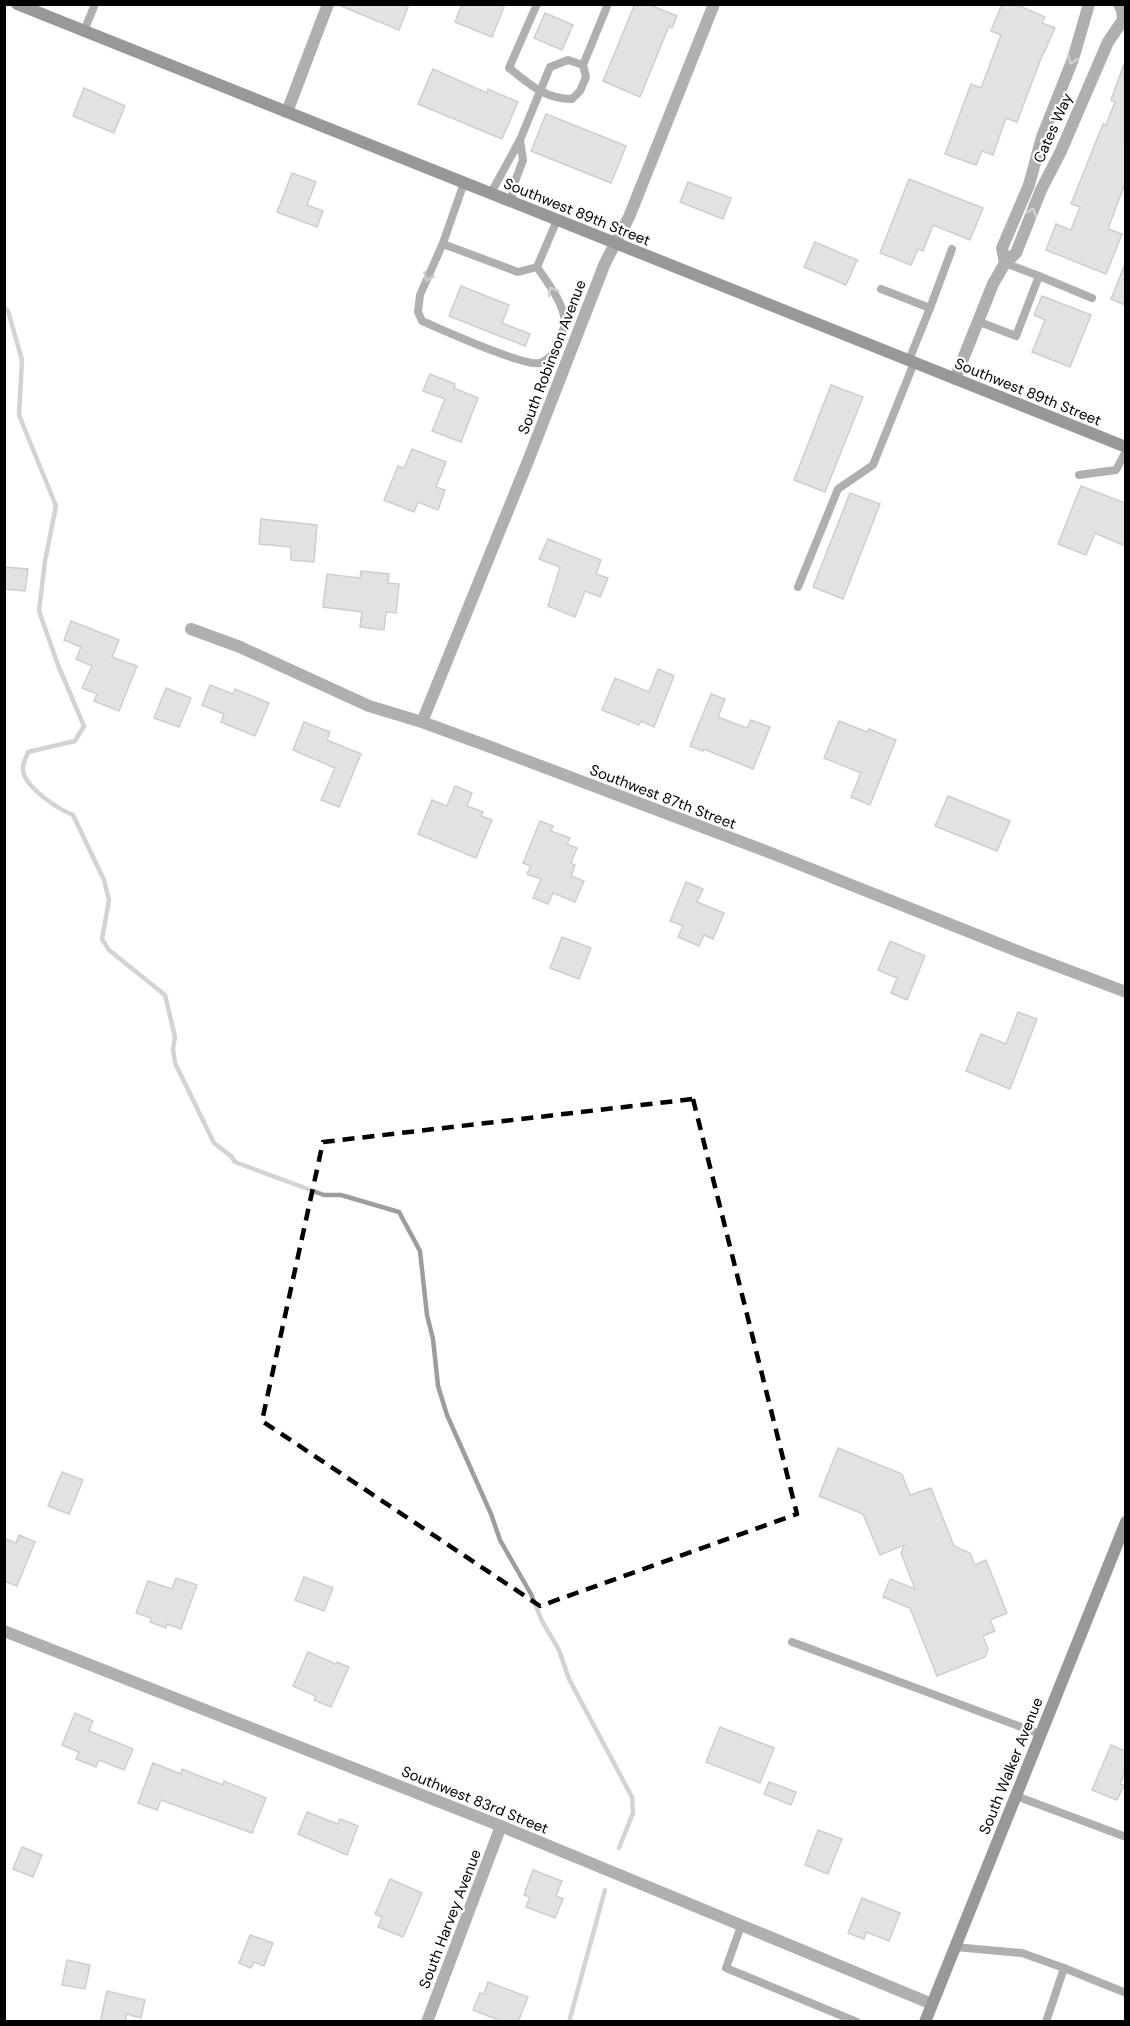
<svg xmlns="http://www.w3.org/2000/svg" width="1130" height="2026" viewBox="0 0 1130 2026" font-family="'DM Sans',sans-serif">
<rect width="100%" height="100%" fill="#fff"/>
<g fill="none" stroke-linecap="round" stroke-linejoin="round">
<g stroke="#9d9d9d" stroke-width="4.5">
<path d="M4 307 8 311 22 360 19 415 56 506 45 561 39 611 58 665 84 726 75 741 28 752C27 756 24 761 23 766 20 785 58 809 73 815L104 880 109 900 102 939 109 950 165 995 175 1037 173 1049 175 1063 214 1143 232 1157 235 1162 324 1195H341L399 1212 420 1251 427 1315 433 1339 438 1386 447 1415 491 1514 500 1540 531 1594 542 1621 559 1650 569 1679 632 1797 633 1813 619 1848"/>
<polyline points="569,2022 605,1890"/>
</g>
</g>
<g fill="#bfbfbf" stroke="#939393" stroke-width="1.5">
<polygon points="336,4 409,4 399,30"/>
<polygon points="462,4 505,4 492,37 455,22"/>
<polygon points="635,4 648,4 677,16 672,28 669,26 640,97 603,81"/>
<polygon points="1002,4 1015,4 1045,17 1042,23 1055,28 1044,53 1043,53 1017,122 1006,118 993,155 982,151 976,165 945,154 971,84 981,88 1001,35 991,31"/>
<polygon points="545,13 573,25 562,50 534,38"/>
<polygon points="1124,64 1125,183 1108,229 1122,234 1106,274 1046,250 1056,224 1071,230 1080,207 1071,204 1103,124 1106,125 1115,102 1111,100"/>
<polygon points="433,69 487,93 488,89 518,102 502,139 418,104"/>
<polygon points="84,88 125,106 114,133 73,116"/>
<polygon points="546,114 626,146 611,183 531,151"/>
<polygon points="292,173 316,182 307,205 323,211 317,227 277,212"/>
<polygon points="909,179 983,208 970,240 933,225 923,251 918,249 911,265 880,253"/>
<polygon points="688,182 731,198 723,219 680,202"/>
<polygon points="815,242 857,260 846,285 804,267"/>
<polygon points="1125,264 1125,305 1111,299"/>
<polygon points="461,286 509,305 502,323 530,334 525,346 449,316"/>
<polygon points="1042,296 1091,315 1070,367 1032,352 1045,320 1034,315"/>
<polygon points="430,374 455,384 454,388 478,398 461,442 432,431 445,399 423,391"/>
<polygon points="831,385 863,397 825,492 794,480"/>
<polygon points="412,449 446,462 436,487 445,490 438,510 418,502 414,512 384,500 398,466 404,468"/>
<polygon points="1081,486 1125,503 1125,546 1095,533 1086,555 1058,544"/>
<polygon points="850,493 880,504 843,599 813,587"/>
<polygon points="261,519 317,525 314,562 291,560 291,547 259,544"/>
<polygon points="548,539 601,560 596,574 608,578 600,597 585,591 575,617 548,606 560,567 539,559"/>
<polygon points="4,567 28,569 25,591 4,589"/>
<polygon points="361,571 389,574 388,583 399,584 396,613 386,612 384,630 360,627 362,612 323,607 327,574 360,578"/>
<polygon points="71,621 119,640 112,657 137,666 119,711 94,701 97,694 82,688 92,666 76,659 81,647 64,640"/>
<polygon points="658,669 674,676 654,727 641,721 639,725 602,710 615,678 649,692"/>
<polygon points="210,685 233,694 235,689 269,703 255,736 221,722 224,714 202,705"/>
<polygon points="166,688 191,698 179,727 154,718"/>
<polygon points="711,694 725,699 718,717 747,728 751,720 770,727 753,769 704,749 703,751 690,746"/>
<polygon points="839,721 867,732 869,729 896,740 870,805 851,797 861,773 824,758"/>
<polygon points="304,722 330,732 327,740 361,754 339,807 321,800 335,768 293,750"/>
<polygon points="455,786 472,793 467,806 483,812 481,816 492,820 476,858 418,834 432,800 447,806"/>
<polygon points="948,796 1010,821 997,851 935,826"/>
<polygon points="540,821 553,826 551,831 570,838 567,844 577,848 571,863 575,865 571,876 584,881 575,902 553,893 548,904 533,898 541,879 527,874 531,866 523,863"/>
<polygon points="686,882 703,889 697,902 724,913 713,939 704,935 699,946 678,937 683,926 670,921"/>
<polygon points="562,937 591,948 579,979 550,968"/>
<polygon points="890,941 925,956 907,1000 891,993 897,978 878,970"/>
<polygon points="1018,1012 1037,1019 1010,1089 966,1071 981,1034 1006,1044"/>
<polygon points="838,1448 902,1474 910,1495 931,1488 954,1546 970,1553 975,1565 986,1560 1007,1613 990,1620 995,1631 983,1636 988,1649 985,1657 937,1676 910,1608 883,1597 890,1579 915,1589 901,1553 904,1545 880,1555 863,1514 819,1496"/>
<polygon points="62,1472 83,1480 69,1514 48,1506"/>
<polygon points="19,1535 35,1542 17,1586 4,1581 4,1538 16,1543"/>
<polygon points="304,1577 333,1588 324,1611 295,1600"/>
<polygon points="176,1578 197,1585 181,1629 167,1624 166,1628 150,1622 151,1618 136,1613 148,1581 172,1589"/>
<polygon points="308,1652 336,1664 337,1662 349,1667 331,1707 314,1700 316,1696 293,1686"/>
<polygon points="75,1713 93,1721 89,1731 133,1749 124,1770 99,1760 96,1767 76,1759 79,1752 62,1745"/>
<polygon points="720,1727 774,1748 760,1783 706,1762"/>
<polygon points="1111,1745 1125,1751 1125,1772 1120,1784 1124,1785 1117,1800 1092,1790"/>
<polygon points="153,1763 181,1774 182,1769 223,1785 224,1781 266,1798 252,1833 161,1800 157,1810 138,1803"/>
<polygon points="769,1782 796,1792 791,1805 764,1794"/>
<polygon points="307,1812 338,1824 340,1819 358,1826 347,1855 298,1834"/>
<polygon points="818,1830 842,1839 828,1874 805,1865"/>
<polygon points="22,1847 42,1855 33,1877 13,1869"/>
<polygon points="533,1870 562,1881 556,1896 563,1899 555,1918 526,1907 530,1897 524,1895"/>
<polygon points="390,1879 422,1893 403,1937 378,1927 382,1917 375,1914"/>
<polygon points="862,1898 900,1913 889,1941 866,1932 864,1939 848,1933"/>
<polygon points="250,1935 273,1943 264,1966 254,1962 251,1968 239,1963"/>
<polygon points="67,1960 90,1965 85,1989 62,1985"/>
<polygon points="488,1982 528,1997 518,2022 503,2022 473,2010 480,1993 484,1994"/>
<polygon points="107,1991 145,2000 141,2018 127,2014 125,2022 100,2022"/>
</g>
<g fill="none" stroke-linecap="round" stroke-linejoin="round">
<g stroke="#4f4f4f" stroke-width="8">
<path d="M537 4 509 68C530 84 544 99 572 99L580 91 586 77 583 65 608 4"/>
<polyline points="84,31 95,4"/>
<polyline points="520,140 550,67 568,60 583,65"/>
<path d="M464 183 443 243 420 295 418 312 422 321C443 330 524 367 540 363 552 359 556 349 560 338 562 333 565 327 565 321 563 302 547 282 537 267L557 220"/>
<polyline points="491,193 520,140 523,160 514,184 511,202"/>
<polyline points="443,244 518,272 537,267"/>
<polyline points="1005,263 1039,276"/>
<polyline points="881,289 930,308 909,360"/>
<polyline points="930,308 952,249"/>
<polyline points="977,321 1016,336 1039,276 1092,298"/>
<polyline points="1079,475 1116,470 1126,451"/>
<polyline points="798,587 838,489 873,465 914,363"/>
<polyline points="792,1642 1040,1734"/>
<polyline points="1016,1796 1126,1837"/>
<polyline points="741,1926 726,1968 857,2022"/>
<polyline points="955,1947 1022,1953 1064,1968 1126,1993"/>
<polyline points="1046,2022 1064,1968"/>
</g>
<g stroke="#4f4f4f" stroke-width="12">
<polyline points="287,112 328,4"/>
<polyline points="1005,263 1002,248 1029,185 1042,137 1073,59 1089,4"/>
<polyline points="955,379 993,284 1005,263 1016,253 1041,190 1061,151 1108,42 1123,20 1122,10 1119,4"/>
<polyline points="191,629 240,647 369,706 422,722 496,749 776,855 1025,954 1126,992"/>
<polyline points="422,722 526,466 605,263 629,217 714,4"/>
<polyline points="4,1631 501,1826 932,2004"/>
<polyline points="427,2022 501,1826"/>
</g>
<g stroke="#1c1c1c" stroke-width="12">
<polyline points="17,4 1126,447"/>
<polyline points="925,2022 1126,1522"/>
</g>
</g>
<defs><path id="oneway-chevron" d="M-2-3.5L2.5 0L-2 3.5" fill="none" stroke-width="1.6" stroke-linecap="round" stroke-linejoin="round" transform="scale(1.5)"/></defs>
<g stroke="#959595">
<use href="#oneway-chevron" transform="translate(1072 60) rotate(110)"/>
<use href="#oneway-chevron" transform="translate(1032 212) rotate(-69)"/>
<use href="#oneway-chevron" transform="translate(428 277) rotate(114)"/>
<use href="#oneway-chevron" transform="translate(552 291) rotate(-120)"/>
</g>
<path d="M0 0H1130V2026H0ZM693 1099 797 1514 540 1606 262 1421 323 1142Z" fill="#fff" fill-opacity=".55" fill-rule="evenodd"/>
<path fill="none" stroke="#000" stroke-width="4.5" stroke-dasharray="12 8" stroke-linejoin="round" d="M693 1099 797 1514 540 1606 262 1421 323 1142Z"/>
<g text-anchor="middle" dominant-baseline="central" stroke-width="4.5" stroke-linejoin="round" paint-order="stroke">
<g font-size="15" fill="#000" stroke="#fff">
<text transform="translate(1053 128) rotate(-66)">Cates Way</text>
<text transform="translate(577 212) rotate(22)">Southwest 89th Street</text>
<text transform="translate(552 357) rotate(-69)">South Robinson Avenue</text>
<text transform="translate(1028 392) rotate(22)">Southwest 89th Street</text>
<text transform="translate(663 797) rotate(21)">Southwest 87th Street</text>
<text transform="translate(1011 1766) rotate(-68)">South Walker Avenue</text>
<text transform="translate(475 1800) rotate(22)">Southwest 83rd Street</text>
<text transform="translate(450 1919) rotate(-69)">South Harvey Avenue</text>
</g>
</g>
<rect width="1130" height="2026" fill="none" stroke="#000000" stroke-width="12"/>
</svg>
